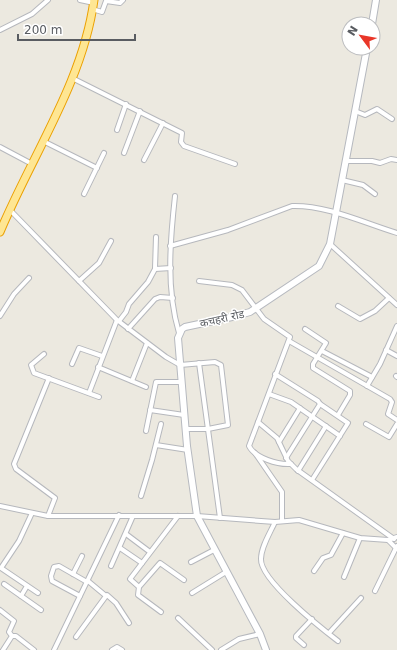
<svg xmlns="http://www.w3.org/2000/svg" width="397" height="650" viewBox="0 0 397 650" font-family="'DejaVu Sans','Noto Sans Devanagari',sans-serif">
<rect width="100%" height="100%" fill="#ece9e0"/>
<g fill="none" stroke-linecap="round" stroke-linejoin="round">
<g stroke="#b6b8bd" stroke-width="6">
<g id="minor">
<polyline points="80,0 94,3"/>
<polyline points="92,9 102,12 106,1 120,3 123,0"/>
<polyline points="0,30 32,14 48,0"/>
<polyline points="72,78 182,133 181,142 184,146 235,164"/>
<polyline points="355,111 365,115 377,109 392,119"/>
<polyline points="117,130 126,104"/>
<polyline points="43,141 97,168"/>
<polyline points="0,147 32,164"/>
<polyline points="124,153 140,111"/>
<polyline points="144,160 163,123"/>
<polyline points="345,161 372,161 380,163 391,159 397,160"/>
<polyline points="342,180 363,185 375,194"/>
<polyline points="84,194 104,153"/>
<path d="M175 196C170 241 166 289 179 333"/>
<polyline points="10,210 117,320 166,357 180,365 215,362 221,365 228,425 208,429 186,429"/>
<polyline points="330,244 397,305"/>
<path d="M170 246 228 230 292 206C327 205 364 223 397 233"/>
<polyline points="155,269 156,237"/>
<polyline points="79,281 99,263 111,241"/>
<path d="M199 281 232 285 242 290 264 319 290 337 249 446C255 458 278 465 291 464"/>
<polyline points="338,306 360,319 375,311 389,298"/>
<polyline points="0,316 14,294 29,278"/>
<polyline points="119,321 126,312 129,304 148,282 155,269 171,268"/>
<polyline points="128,329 155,299 160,297 173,298"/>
<polyline points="305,329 326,343 313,364 313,368 350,391 350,395 338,415"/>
<polyline points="289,341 390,399 392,402 388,414 397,420"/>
<polyline points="386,350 397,356"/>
<polyline points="322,351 372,377"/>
<polyline points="44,354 31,365 34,373 99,397"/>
<polyline points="199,363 220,518"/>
<polyline points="72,364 79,348 102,356"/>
<polyline points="98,367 146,387"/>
<polyline points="275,374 318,401 320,404 286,458"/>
<polyline points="396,376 397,377"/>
<polyline points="132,381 147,343"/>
<polyline points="367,386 380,364 397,326"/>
<polyline points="89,393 117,320"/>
<polyline points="269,394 291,402 340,436"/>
<polyline points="150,410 184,415"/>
<polyline points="258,422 277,438 288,461 296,469 394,539"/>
<polyline points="366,424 389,437 397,424"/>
<polyline points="146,431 156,382 181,382"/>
<polyline points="279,442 300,408"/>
<polyline points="156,445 188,450"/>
<polyline points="255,453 282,492 282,521"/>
<polyline points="298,471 326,426"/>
<polyline points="312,480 348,423 320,404"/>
<polyline points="141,496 152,460 161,424"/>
<polyline points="0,506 48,516 197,516 275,522 299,520 360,538 388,540 397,537"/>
<polyline points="32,513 19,541 1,568 38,593"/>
<polyline points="48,516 55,498 16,469 14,464 49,378"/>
<path d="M275 522C270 533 261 547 261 559 260 580 321 628 338 641"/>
<polyline points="126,534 150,552"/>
<polyline points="388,540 397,549"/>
<polyline points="120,548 142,563"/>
<polyline points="191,562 214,550"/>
<polyline points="111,566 133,516"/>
<polyline points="314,571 323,558 331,555 343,533"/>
<polyline points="73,574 82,556"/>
<polyline points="344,577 360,538"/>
<polyline points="4,584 41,610"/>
<polyline points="139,587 130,579 178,516"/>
<polyline points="375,591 397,546"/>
<polyline points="192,593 226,572"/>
<polyline points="107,595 116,603 129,623"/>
<polyline points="21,596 27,586"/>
<polyline points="80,596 52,581 51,576 54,567 59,566 87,582"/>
<polyline points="0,610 14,621 9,632 12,636 3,650"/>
<polyline points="161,612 138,595 139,587 160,563 184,580"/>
<polyline points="178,618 212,650"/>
<polyline points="329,633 361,598"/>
<polyline points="12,636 16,636 34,650"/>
<polyline points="76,637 106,596 88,581"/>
<polyline points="304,645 296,638 296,636 312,619"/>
<polyline points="54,650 119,515"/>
<polyline points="112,650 117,647 122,650"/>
<polyline points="221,650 239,639 260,634"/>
</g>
</g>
<g stroke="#b6b9bf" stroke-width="8">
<g id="secondary">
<polyline points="372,24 376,0"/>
<polyline points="266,650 260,634 197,516 187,446 178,338 182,329 185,327 232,317 250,312 319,266 330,244 367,48"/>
</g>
</g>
<g stroke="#eba000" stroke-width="9">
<path id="trunk" d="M0 232C31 157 83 82 94 0"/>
</g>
<use href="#minor" stroke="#fff" stroke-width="4"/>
<use href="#secondary" stroke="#fff" stroke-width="6"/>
<use href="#trunk" stroke="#fee693" stroke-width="7"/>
</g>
<g text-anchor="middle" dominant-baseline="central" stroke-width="3" stroke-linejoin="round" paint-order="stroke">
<g font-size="11" fill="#595c61" stroke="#fff">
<text transform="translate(222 319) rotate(-13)">कचहरी रोड</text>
</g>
</g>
<g transform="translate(361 36) rotate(302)"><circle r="19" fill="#ffffff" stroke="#bdbec0"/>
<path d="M0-3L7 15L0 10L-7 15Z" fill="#e93628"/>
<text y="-6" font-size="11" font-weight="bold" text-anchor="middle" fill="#595c61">N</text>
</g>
<path d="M18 34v6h117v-6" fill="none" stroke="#595c61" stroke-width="2"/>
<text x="24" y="34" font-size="12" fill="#595c61" stroke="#ffffff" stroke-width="3" paint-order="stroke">200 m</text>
</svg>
